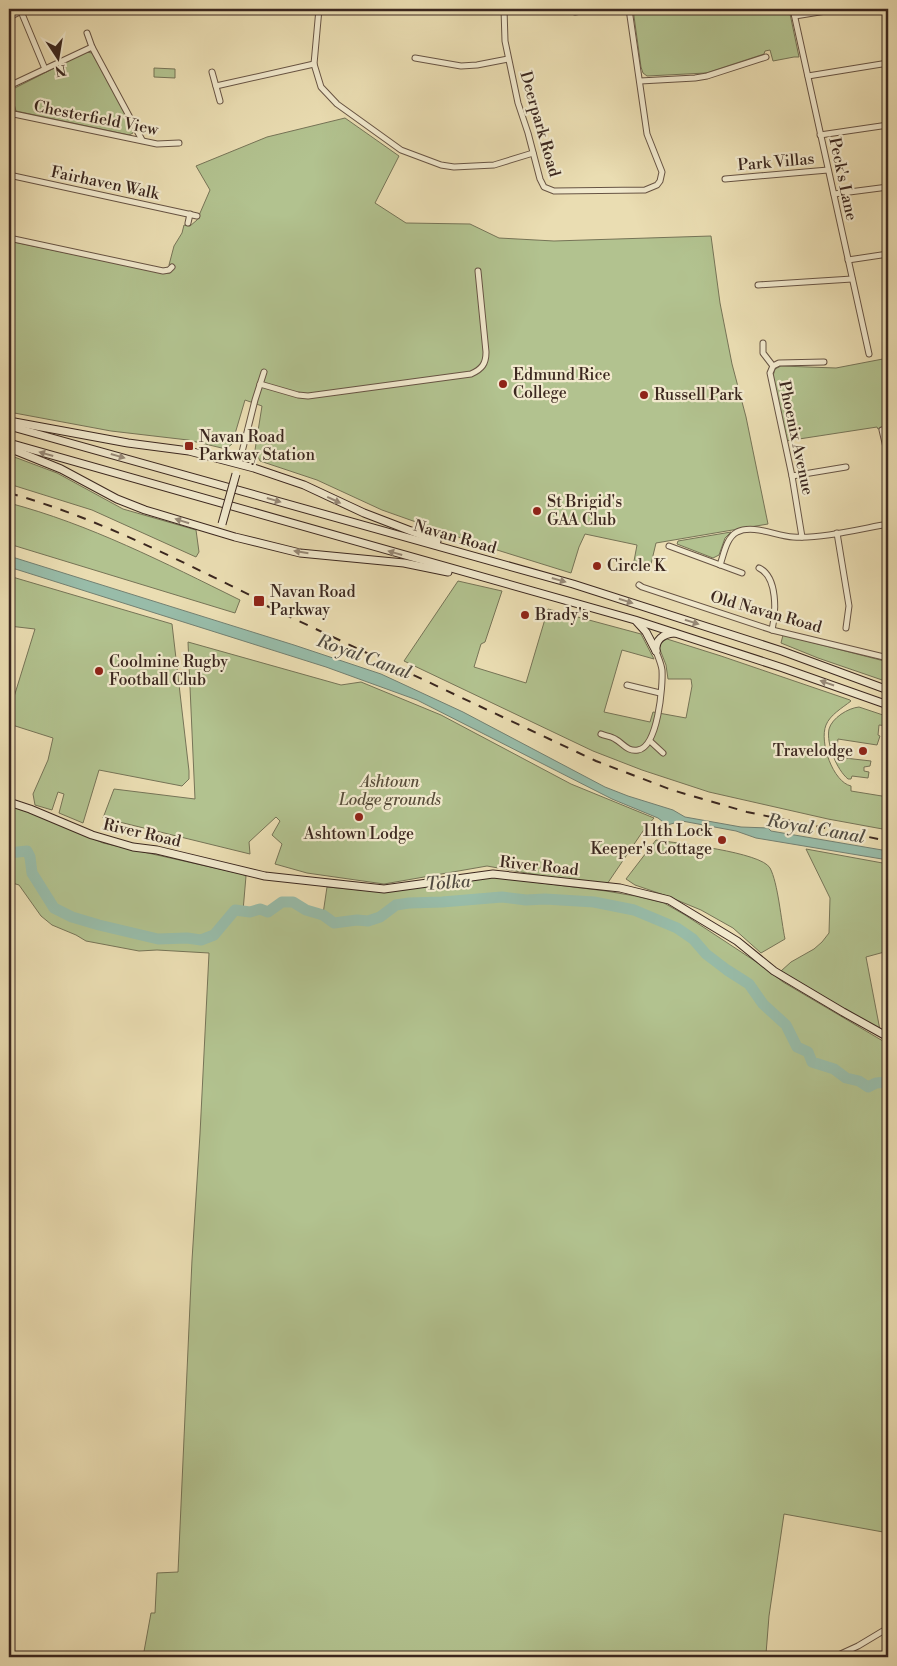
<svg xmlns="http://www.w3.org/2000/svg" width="897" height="1666" viewBox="0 0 897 1666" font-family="'Libre Bodoni',serif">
<rect width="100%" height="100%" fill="#eaddb2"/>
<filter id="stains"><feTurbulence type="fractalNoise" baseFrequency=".004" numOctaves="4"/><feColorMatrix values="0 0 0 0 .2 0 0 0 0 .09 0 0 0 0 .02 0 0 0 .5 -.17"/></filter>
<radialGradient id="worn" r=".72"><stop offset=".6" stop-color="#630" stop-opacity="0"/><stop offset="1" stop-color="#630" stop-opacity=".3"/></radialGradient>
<g fill="#b2c28f" stroke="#767457">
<polygon points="633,9 789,9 799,57 794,57 773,61 770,50 765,51 764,54 706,73 647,76 643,73 641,67"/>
<polygon points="86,52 92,53 134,128 133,133 129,135 16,111 14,104 9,106 9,91"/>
<polygon points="154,68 175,69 175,78 154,77"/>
<polygon points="345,118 399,156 375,203 406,223 470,224 499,238 554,241 711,236 720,303 732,364 746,417 768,524 656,543 651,564 634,561 637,545 585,534 579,547 571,573 481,545 382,510 317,480 260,461 255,450 262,406 245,400 232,444 226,449 188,440 111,431 9,412 9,241 163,273 170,273 174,269 169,265 174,246 182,233 184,225 190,226 197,220 210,190 196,166 267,137"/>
<polygon points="888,358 888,428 878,429 877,427 786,441 773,376 775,369 781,366 836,368"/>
<polygon points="9,455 57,473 123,509 196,530 199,552 196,557 92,510 9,484"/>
<path d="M9 503C89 524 165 563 240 600L235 613 9 544Z"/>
<polygon points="731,532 725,538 719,555 713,558 677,544 678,541"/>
<polygon points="9,576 172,624 189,771 189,779 182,786 99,770 83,823 59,813 64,794 58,792 52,810 35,805 33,794 48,760 53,738 9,724 9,713 35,629 9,626"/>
<path d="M458 581 502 591 485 642 481 644 474 667 526 683 548 609 641 634 654 659 622 650 604 712 650 722 653 712 686 718 692 686 691 679H668L666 665 659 647 662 642 667 639 721 656 850 700 851 701C842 708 830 715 826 725 819 742 833 782 851 786V791L888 797V830L828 819 709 792 642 770 593 751 404 661Z"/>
<polygon points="783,635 888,662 888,682 818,658 781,643"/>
<polygon points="188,642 341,685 361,682 441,715 571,784 654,818 643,831 605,887 487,866 384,884 307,873 275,864 282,844 272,835 280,821 276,817 249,842 250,854 103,818 114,789 195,799"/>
<path d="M859 707 883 715 888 714V726L879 725 878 735 880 736 877 745 838 739 836 757 871 761 870 766 864 767V771L869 772 868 778 852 776 851 779H848C837 770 826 744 829 729 832 718 848 708 859 707Z"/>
<polygon points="9,805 31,812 103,843 242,874 246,876 243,911 250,912 260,909 268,912 282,902 293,902 306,910 323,914 327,887 383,892 493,877 606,891 635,896 664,903 685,915 761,965 783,982 888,1044 888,1545 883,1532 784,1514 769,1616 766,1654 763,1657 143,1657 151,1613 155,1613 157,1573 178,1572 192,1260 200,1134 209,953 157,950 139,951 86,941 76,935 52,925 41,916 19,885 9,882"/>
<path d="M656 840C676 843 761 852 770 868 778 883 781 920 785 939L761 953 733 928 701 910 667 896 635 885 626 879Z"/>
<polygon points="806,849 888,864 888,951 866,957 880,1030 781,971 791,962 814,949 822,942 829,933 830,898"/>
</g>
<polygon fill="#98bca9" stroke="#738072" points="9,556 294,645 381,674 463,712 605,787 628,796 673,810 685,817 741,827 768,828 771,831 888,851 888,860 756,838 736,831 682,821 667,825 658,818 612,799 417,700 326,667 9,567"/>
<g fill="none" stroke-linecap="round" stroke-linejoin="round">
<polyline stroke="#98bca9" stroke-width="11" points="9,853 27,851 30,857 32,873 54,908 72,917 99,925 158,939 187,938 201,940 214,935 235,910 250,912 260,909 268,912 282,902 293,902 306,910 323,915 334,923 357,920 368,921 380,917 396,905 409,903 442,902 502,897 526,900 545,899 594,902 634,910 677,928 693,939 706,954 727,970 749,984 763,1004 786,1025 797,1047 808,1052 812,1062 834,1069 846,1078 859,1081 868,1087 876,1083 888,1082"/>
<g stroke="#675444" stroke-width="7">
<g id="street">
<polyline points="20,9 45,69"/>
<polyline points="319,9 314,64 321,87 337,104 401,150 441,165 454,167 494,165 533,153"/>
<polyline points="504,9 505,41 518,103 528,133 540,179 544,187 554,191 645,190 657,185 660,181 662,172 647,134 629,9"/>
<polyline points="793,9 869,354"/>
<polyline points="575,12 592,9"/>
<polyline points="795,16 838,9"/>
<polyline points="9,17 26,9"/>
<polyline points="87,33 92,47 142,140"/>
<polyline points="415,58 461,66 477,65 508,59"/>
<polyline points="212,72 220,101"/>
<polyline points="808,76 888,63"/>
<polyline points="640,81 695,78 707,76 766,57"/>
<polyline points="9,86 92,47"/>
<polyline points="216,86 314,64"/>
<polyline points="9,113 157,144 179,143"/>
<polyline points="820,135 888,125"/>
<polyline points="9,175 197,216"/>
<polyline points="725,179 828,170"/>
<polyline points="834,194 888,187"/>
<polyline points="188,223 190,214"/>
<polyline points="9,238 163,271 169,270 172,267"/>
<polyline points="848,260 888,254"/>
<polyline points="758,285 852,279"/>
<polyline points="763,343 763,353 773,366"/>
<path d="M260 384 298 395 308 396 471 374C482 369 486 364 486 352L478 271"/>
<polyline points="882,430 888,456"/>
<polyline points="239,464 255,400 264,372"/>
<polyline points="792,476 846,467"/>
<polyline points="837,533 849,606 846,628"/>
<polyline points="802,537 792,476 770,373 773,366 779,363 824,362"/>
<polyline points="669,546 742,573"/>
<path d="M720 565C724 554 726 538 737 532 753 524 776 536 793 537 821 539 860 529 888 524"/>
<path d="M759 568C778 577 776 613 772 630"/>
<polyline points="639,585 642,587 772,630 888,658"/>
<polyline points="627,685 660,693"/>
<path d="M601 734C605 736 611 736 615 739 623 743 627 752 638 750 658 747 663 686 662 670 661 663 658 657 656 651"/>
<polyline points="650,741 663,753"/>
<polyline points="834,1657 858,1646 888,1628"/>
</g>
</g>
<g stroke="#3b271f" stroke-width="9">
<g id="secondary">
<polyline points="9,421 128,443 189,451 254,468 304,485 364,513 437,541"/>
<polyline points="9,426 573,584 782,651 888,690"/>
<polyline points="9,443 635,620 783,668 888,705"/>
<polyline points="9,448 61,469 117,499 145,510 235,537 300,553 404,563 448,572"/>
<polyline points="637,622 646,632 656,651"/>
<path d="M656 651C655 640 663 634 674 633"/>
<polyline points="9,802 30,809 92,835 133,847 157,850 265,876 384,889 493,874 620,888 669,900 737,941 774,971 843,1012 888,1037"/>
</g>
</g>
<use href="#street" stroke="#f1e9cd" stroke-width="5"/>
<use href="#secondary" stroke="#f1e9cd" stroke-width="7"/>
<g stroke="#3b271f" stroke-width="2" stroke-dasharray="9 9" stroke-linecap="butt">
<path d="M9 493C95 517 174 558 254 597"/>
<polyline points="267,606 596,761 672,790 747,812 888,841"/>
</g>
<g stroke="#3b271f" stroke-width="9" stroke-linecap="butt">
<polyline id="secondary-bridge" points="222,524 236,474"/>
</g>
<use href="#secondary-bridge" stroke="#f1e9cd" stroke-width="7"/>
</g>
<defs><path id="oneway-solid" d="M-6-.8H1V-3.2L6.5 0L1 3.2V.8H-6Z" transform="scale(1.25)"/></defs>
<g fill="#968876">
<use href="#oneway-solid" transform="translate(46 454) rotate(-164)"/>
<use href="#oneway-solid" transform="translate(118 456) rotate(16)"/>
<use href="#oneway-solid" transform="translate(274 500) rotate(16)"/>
<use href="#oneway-solid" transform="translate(334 500) rotate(25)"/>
<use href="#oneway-solid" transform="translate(182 521) rotate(-163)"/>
<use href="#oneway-solid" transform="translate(301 552) rotate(-171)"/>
<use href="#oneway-solid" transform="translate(395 553) rotate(-164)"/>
<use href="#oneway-solid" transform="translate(559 580) rotate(16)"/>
<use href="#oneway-solid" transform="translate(626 601) rotate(17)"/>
<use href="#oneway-solid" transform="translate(692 622) rotate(18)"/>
<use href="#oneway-solid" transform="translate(827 683) rotate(-161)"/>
</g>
<g fill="#8f2418" stroke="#f1e9cd" stroke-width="2">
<circle cx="503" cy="384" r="5"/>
<circle cx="644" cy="395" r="5"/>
<rect x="184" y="441" width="10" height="10" rx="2.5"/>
<circle cx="537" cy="511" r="5"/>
<circle cx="597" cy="566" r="5"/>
<rect x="253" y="595" width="12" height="12" rx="2.5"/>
<circle cx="525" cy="615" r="5"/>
<circle cx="99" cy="671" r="5"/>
<circle cx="863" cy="751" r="5"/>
<circle cx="359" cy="817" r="5"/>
<circle cx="722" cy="840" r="5"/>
</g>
<g text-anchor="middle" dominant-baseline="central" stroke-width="4.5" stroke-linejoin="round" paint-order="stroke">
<g font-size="16" fill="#3b271f" stroke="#f1e9cd">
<text transform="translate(96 118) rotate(11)">Chesterfield View</text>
<text transform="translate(540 124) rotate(74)">Deerpark Road</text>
<text transform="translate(776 162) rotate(-5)">Park Villas</text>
<text transform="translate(843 179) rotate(78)">Peck's Lane</text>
<text transform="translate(105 183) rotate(12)">Fairhaven Walk</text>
<text transform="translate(796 438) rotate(78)">Phoenix Avenue</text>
<text transform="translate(455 537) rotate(16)">Navan Road</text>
<text transform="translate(766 612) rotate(16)">Old Navan Road</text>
<text transform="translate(142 833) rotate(13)">River Road</text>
<text transform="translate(539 866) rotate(6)">River Road</text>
</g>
<g font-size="16" fill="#3b271f" stroke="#f1e9cd" text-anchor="start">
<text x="513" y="375">Edmund Rice<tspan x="513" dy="18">College</tspan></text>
<text x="654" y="395">Russell Park</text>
<text x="199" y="437">Navan Road<tspan x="199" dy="18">Parkway Station</tspan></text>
<text x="547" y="502">St Brigid's<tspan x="547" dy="18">GAA Club</tspan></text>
<text x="607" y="566">Circle K</text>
<text x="270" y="592">Navan Road<tspan x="270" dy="18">Parkway</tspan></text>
<text x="535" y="615">Brady's</text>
<text x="109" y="662">Coolmine Rugby<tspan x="109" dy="18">Football Club</tspan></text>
<text x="853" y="751" text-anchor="end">Travelodge</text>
<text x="712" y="831" text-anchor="end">11th Lock<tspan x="712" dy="18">Keeper's Cottage</tspan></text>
<text x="359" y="834" text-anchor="middle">Ashtown Lodge</text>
</g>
<g font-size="16" font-style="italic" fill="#594e3b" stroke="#f1e9cd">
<text x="390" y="782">Ashtown<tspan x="390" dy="18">Lodge grounds</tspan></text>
</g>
<g font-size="18" font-style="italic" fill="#524c42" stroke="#f1e9cd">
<text transform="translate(364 657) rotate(20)">Royal Canal</text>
<text transform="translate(816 829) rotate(10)">Royal Canal</text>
<text transform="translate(448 883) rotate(-4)">Tolka</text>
</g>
</g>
<rect width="897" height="1666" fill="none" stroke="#eaddb2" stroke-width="30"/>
<rect x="10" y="10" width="877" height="1646" fill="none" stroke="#3b271f" stroke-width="2.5"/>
<rect x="15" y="15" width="867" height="1636" fill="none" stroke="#3b271f"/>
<g transform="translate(58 58) rotate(168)" stroke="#f1e9cd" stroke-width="4" paint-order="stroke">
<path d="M0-4L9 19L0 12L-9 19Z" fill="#3b271f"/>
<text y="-8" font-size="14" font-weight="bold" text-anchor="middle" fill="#3b271f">N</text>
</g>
<rect width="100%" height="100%" filter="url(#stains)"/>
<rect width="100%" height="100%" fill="url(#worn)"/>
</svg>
